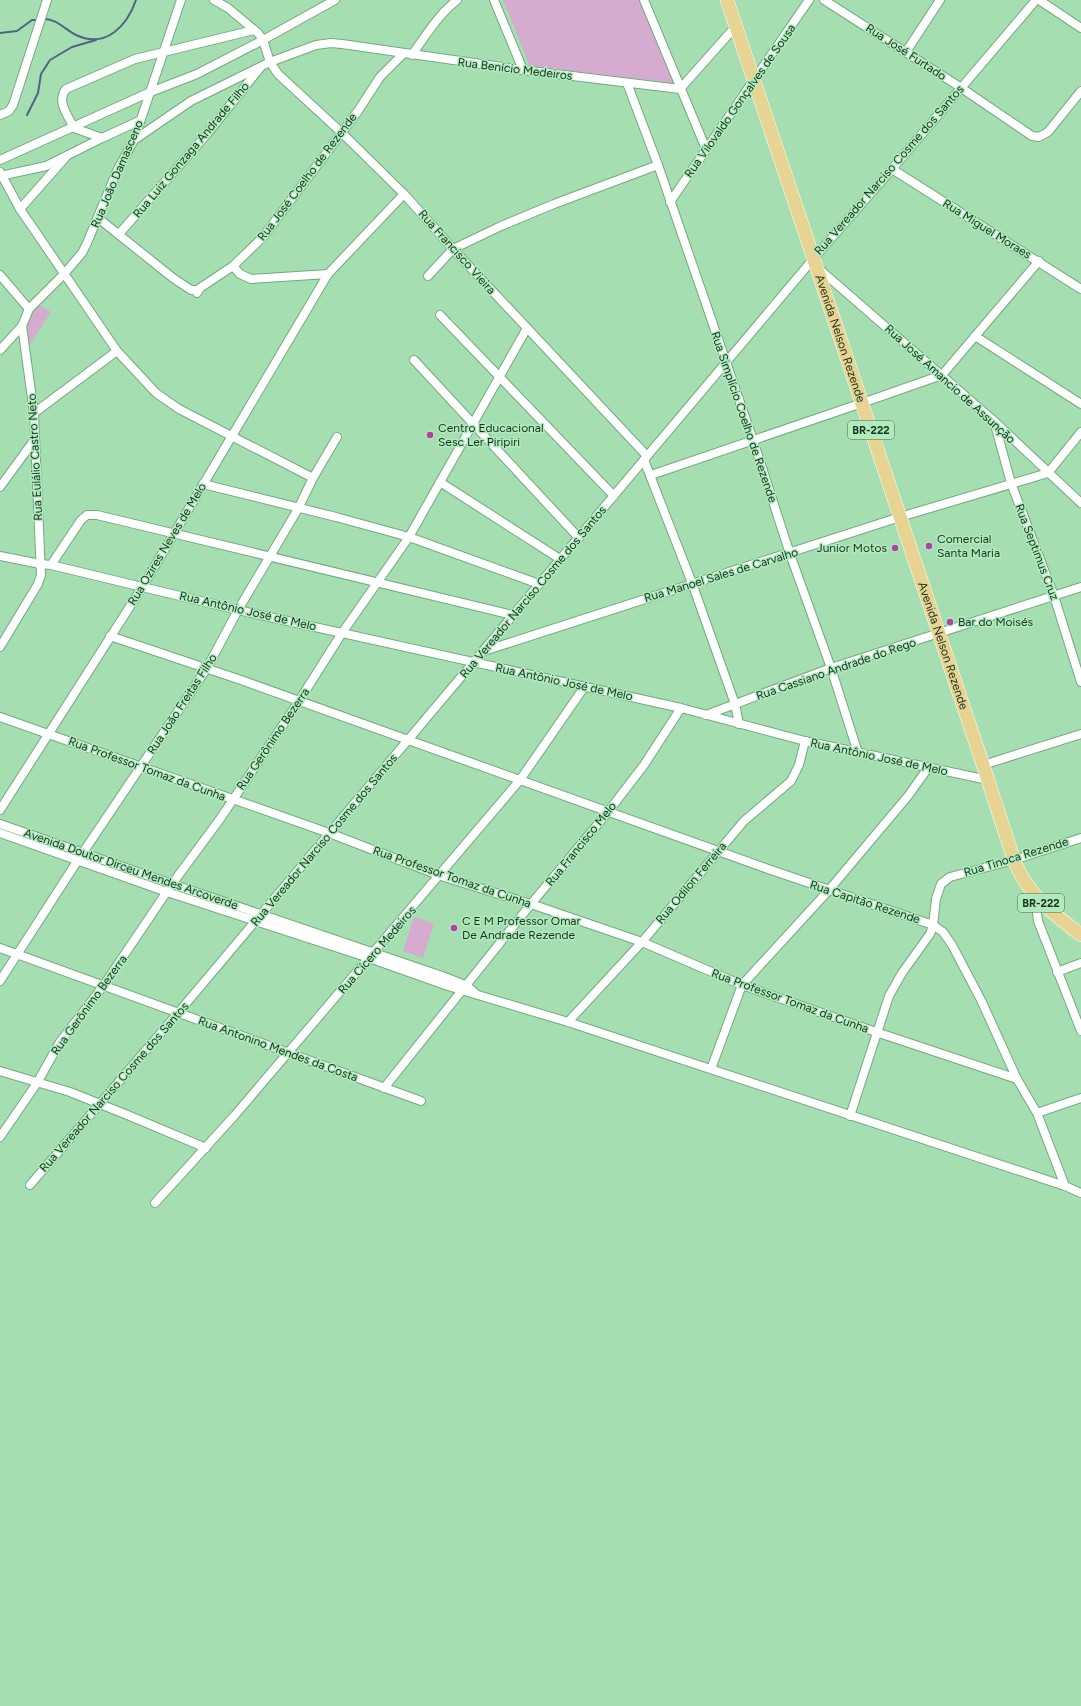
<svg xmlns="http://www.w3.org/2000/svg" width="1081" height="1706" viewBox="0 0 1081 1706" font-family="Figtree,sans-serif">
<rect width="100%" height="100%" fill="#a4deb1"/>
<g fill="#d5accf">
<polygon points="503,0 642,0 674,83 530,66"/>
<polygon points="39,305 51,312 29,346 27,321"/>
<polygon points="414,917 434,924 423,958 403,951"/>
</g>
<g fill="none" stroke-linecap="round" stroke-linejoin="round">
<g stroke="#526486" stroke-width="2">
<path d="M44 19C55 18 66 30 76 35 106 49 127 26 136 0"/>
<polyline points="0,33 17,31 32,20 37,20"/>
<polyline points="27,115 38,93 41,74 50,60 72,47 96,40"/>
</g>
<g stroke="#72aa80" stroke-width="10">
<g id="street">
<polyline points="214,0 228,8 258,33 263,40 270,62 278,74 342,133 404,194 453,249 647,456"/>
<polyline points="494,0 523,70"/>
<polyline points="644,0 706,149"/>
<polyline points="824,0 960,87 1032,136 1039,137 1048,132 1081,91"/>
<polyline points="1039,0 1081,28"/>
<polyline points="906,52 940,0"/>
<path d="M412 55C426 35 438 15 457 0"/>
<polyline points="627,83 658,165 753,440 790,554 831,668 858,753"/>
<polyline points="0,115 9,111 13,105 47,0"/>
<path d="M102 138 74 128C68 115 56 102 66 89L135 59 254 30"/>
<polyline points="134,140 191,101 270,62 316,45 331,43 342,44 523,70 680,89 736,26"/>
<polyline points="0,160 148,93 197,74 263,40 335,0"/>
<polyline points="892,169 1081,289"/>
<polyline points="0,172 20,209 117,351 156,393 179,409 313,478"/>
<polyline points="0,176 46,166 102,138 139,121"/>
<polyline points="670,202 809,0"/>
<polyline points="20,209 65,158"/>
<polyline points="98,218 173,278 191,290 196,290 197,293 200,288 233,266 263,237 358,111 380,77 403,54"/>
<polyline points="119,234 207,134 260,68"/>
<polyline points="233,266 240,274 251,279 328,274"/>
<polyline points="818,268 994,421 1081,503"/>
<polyline points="0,275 29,309"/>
<polyline points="428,276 453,249 501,226 554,204 658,165"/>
<polyline points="440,315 614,496"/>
<polyline points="975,336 1081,404"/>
<polyline points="0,350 22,326 29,309 64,274 82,253 87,243 117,171 134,140 181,0"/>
<polyline points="414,360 579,538"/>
<polyline points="34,413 117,351"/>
<polyline points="994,421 1011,483 1054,596 1081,682"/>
<polyline points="644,460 692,583 735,704 739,724"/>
<polyline points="651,475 862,403 942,375 1039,261"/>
<polyline points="440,482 560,559"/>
<polyline points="203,484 336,517 409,537 539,584"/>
<polyline points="0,487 35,439"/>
<polyline points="0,556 40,564 51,565 238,610 681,708 805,741 988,780"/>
<polyline points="51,565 81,520 87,515 97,515 513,615"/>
<polyline points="110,636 241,680 768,869 933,925 943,932 952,945 981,1000 1017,1079 1037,1113 1065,1186"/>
<polyline points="0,647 38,584 41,575 34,413 22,326"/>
<polyline points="484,651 900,517 1048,473 1081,432"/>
<polyline points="706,715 831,668 1081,587"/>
<polyline points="0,717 329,833 441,876 531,904 642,942 742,985 876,1032 1017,1079"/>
<polyline points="983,765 1081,734"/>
<polyline points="0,810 143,586 328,274 404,194"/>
<polyline points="0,824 172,884 445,977 467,986 475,993"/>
<polyline points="0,833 167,892 369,958 448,986 568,1022 1065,1186 1081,1193"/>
<polyline points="1035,896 1038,921 1081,1031"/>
<polyline points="0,948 421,1101"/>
<polyline points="1057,972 1081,963"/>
<polyline points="0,981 78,860 207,668 238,610 298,509 313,478 337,437"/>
<polyline points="568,1022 642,942 744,821 791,781 799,765 805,741"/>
<polyline points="711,1069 742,985 829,890 908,796 928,768"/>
<polyline points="0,1071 70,1092 125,1114 206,1148"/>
<polyline points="384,1088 531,904 608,812 644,765 681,708"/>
<polyline points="1037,1113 1081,1098"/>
<polyline points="850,1116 889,996 902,973 930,934 933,925 936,899 941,884 950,877 1014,860 1081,838"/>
<polyline points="0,1137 37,1083 60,1042 104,985 172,884 220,819 299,701 342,633 409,537 527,328"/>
<polyline points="30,1185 178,1013 814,258 892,169 1036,0"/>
<polyline points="155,1203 235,1115 520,780 585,686"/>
</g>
</g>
<g stroke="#fff" stroke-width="14">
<g id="primary">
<path id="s1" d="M727 0 983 765 1014 860C1027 894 1052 913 1081 935"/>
</g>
</g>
<use href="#street" stroke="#fff" stroke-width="8"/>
<use href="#primary" stroke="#e7d392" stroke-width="13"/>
</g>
<g fill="#ad43a4" stroke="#b0ebbe" stroke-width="1.5">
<circle cx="430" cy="435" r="4"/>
<circle cx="929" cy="546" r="4"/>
<circle cx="895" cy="548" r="4"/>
<circle cx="950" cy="622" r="4"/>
<circle cx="454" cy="928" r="4"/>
</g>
<g text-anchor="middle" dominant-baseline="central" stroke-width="3" stroke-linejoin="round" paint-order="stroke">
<g fill="#b0ebbe" stroke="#46694f" stroke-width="1">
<rect x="848" y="421" width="46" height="18" rx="3"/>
<rect x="1018" y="894" width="46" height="18" rx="3"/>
</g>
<g font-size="11" font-weight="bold" fill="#19311f">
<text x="871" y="430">BR-222</text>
<text x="1041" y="903">BR-222</text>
</g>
<g font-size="12" fill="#19311f" stroke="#b0ebbe">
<text transform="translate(906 52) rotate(33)">Rua José Furtado</text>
<text transform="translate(515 69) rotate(7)">Rua Benício Medeiros</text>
<text transform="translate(740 101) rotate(-55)">Rua Vilovaldo Gonçalves de Sousa</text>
<text transform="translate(191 150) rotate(-50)">Rua Luiz Gonzaga Andrade Filho</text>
<text transform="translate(889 170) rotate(-49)">Rua Vereador Narciso Cosme dos Santos</text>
<text transform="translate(117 174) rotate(-67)">Rua João Damasceno</text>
<text transform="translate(307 177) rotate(-53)">Rua José Coelho de Rezende</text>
<text transform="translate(987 229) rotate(32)">Rua Miguel Moraes</text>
<text transform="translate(457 252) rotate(48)">Rua Francisco Vieira</text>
<text stroke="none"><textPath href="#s1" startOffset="357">Avenida Nelson Rezende</textPath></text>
<text transform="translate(950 384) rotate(42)">Rua José Amancio de Assunção</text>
<text transform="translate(744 417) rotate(71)">Rua Simplício Coelho de Rezende</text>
<text transform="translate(35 457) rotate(-93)">Rua Eulálio Castro Neto</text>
<text transform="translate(167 544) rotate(-59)">Rua Ozires Neves de Melo</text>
<text transform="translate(1037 552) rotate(69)">Rua Septimus Cruz</text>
<text transform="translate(721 575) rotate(-17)">Rua Manoel Sales de Carvalho</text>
<text transform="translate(533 592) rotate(-50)">Rua Vereador Narciso Cosme dos Santos</text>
<text transform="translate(248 611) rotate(13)">Rua Antônio José de Melo</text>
<text stroke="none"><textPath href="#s1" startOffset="681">Avenida Nelson Rezende</textPath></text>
<text transform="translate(836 669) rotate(-19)">Rua Cassiano Andrade do Rego</text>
<text transform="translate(564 682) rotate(12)">Rua Antônio José de Melo</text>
<text transform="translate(182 704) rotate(-57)">Rua João Freitas Filho</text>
<text transform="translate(273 739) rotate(-56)">Rua Gerônimo Bezerra</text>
<text transform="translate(879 757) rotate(12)">Rua Antônio José de Melo</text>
<text transform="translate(147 769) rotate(20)">Rua Professor Tomaz da Cunha</text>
<text transform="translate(324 840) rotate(-50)">Rua Vereador Narciso Cosme dos Santos</text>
<text transform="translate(581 844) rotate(-51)">Rua Francisco Melo</text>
<text transform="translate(1016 857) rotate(-17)">Rua Tinoca Rezende</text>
<text transform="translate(131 869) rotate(19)">Avenida Doutor Dirceu Mendes Arcoverde</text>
<text transform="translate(452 877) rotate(19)">Rua Professor Tomaz da Cunha</text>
<text transform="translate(691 883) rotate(-50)">Rua Odilon Ferreira</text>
<text transform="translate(865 902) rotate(18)">Rua Capitão Rezende</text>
<text transform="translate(377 950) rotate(-49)">Rua Cícero Medeiros</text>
<text transform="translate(790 1001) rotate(20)">Rua Professor Tomaz da Cunha</text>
<text transform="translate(89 1005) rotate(-54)">Rua Gerônimo Bezerra</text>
<text transform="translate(278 1049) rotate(20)">Rua Antonino Mendes da Costa</text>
<text transform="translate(114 1087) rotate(-49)">Rua Vereador Narciso Cosme dos Santos</text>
</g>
<g font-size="12" fill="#19311f" stroke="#b0ebbe" text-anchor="start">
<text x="438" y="428">Centro Educacional<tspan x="438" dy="14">Sesc Ler Piripiri</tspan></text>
<text x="937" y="539">Comercial<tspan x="937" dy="14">Santa Maria</tspan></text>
<text x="887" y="548" text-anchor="end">Junior Motos</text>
<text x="958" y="622">Bar do Moisés</text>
<text x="462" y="921">C E M Professor Omar<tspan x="462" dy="14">De Andrade Rezende</tspan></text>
</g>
</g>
</svg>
